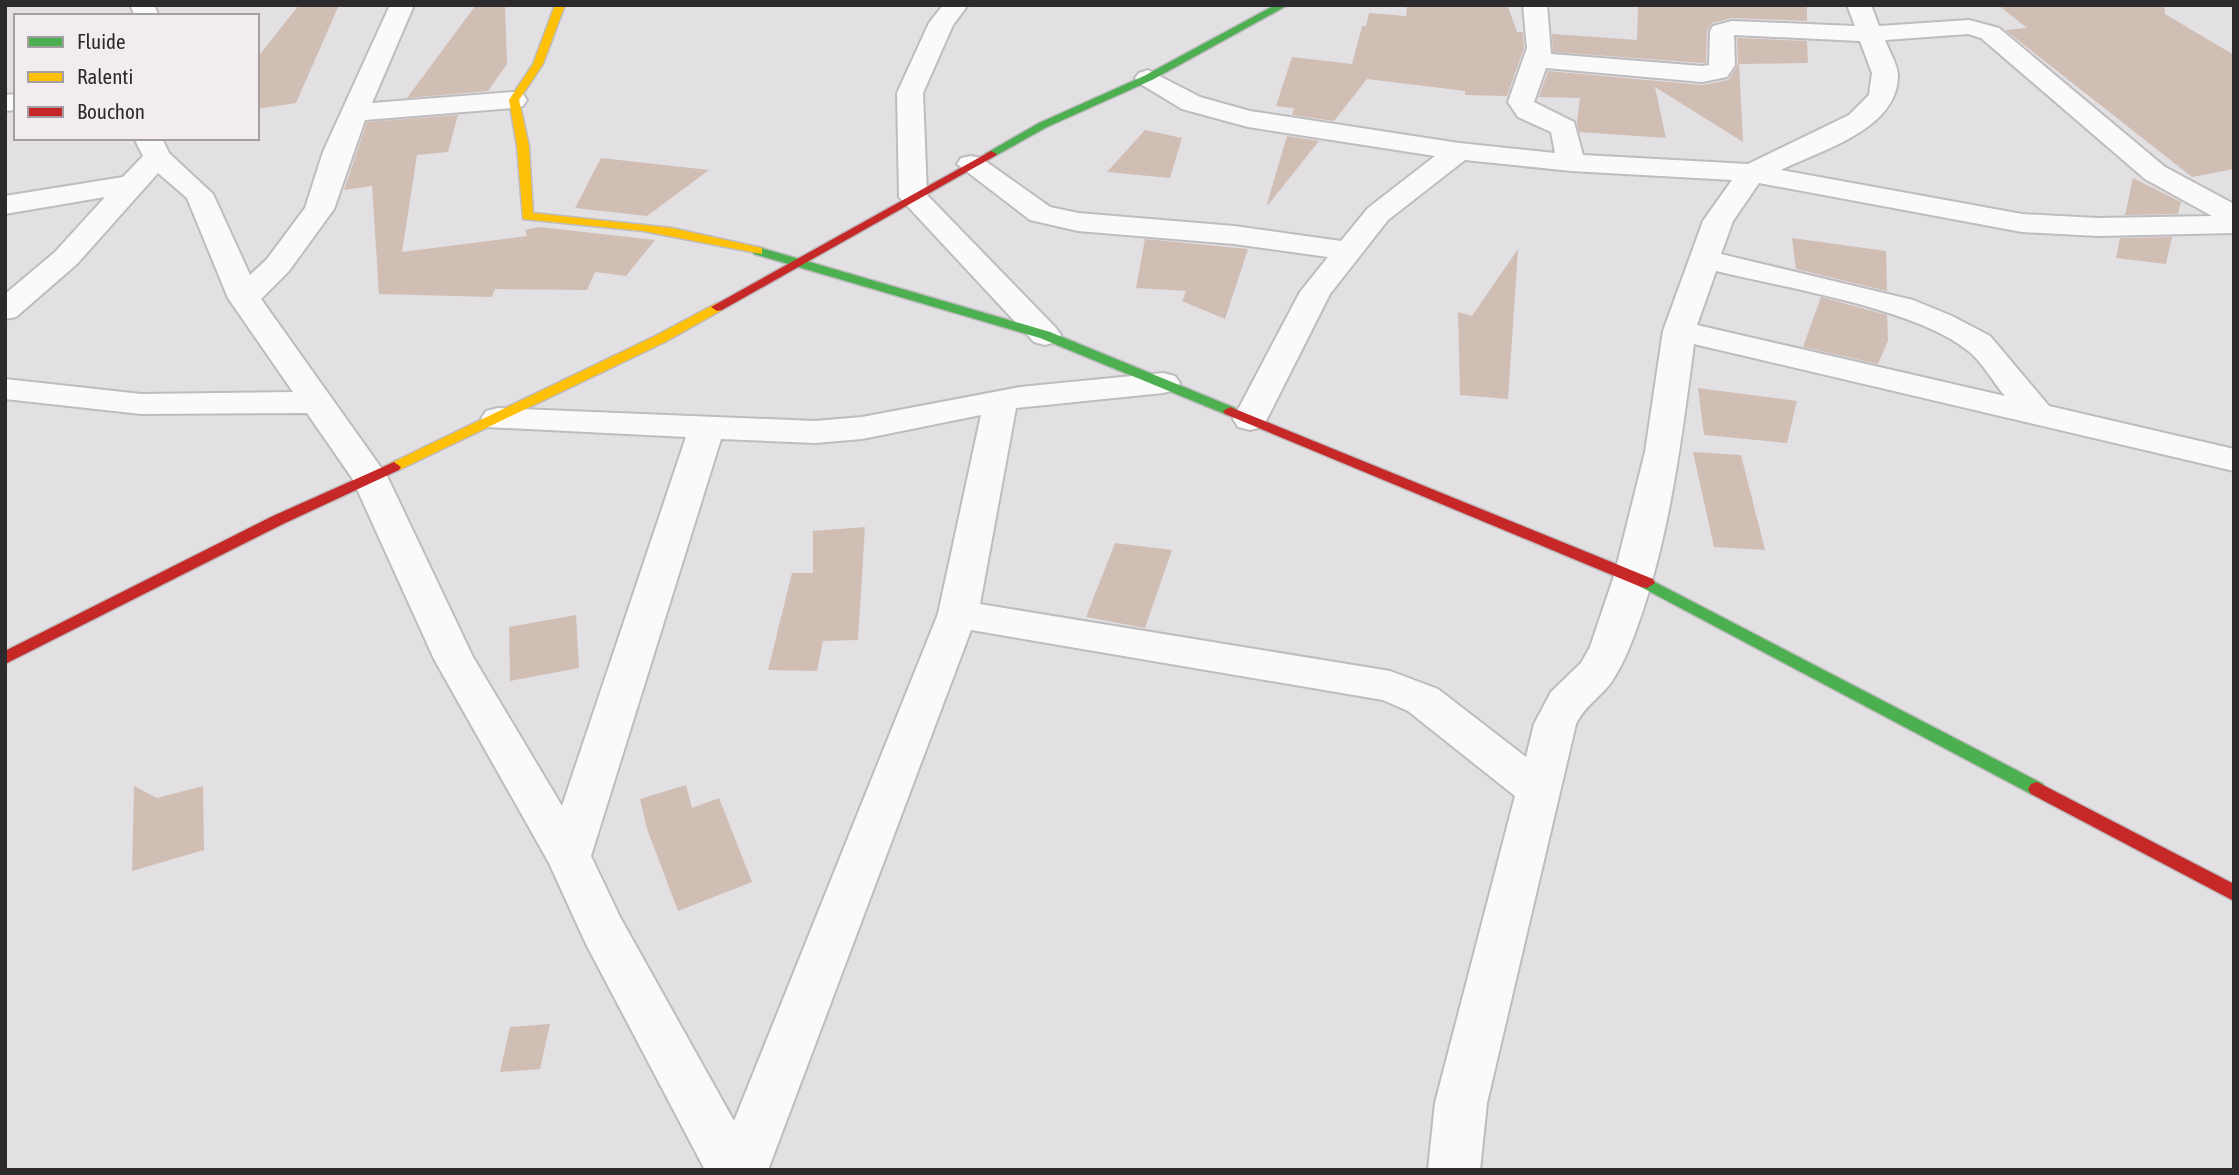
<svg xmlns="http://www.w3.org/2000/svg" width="2239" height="1175" viewBox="0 0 2239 1175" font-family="'Asap Condensed',sans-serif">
<rect width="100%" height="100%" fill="#e3e0e3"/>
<g fill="#d0beb5">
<polygon points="299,5 339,5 296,103 257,109 257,58"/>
<polygon points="476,5 505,5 507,64 488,91 407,98"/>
<polygon points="1638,5 1807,5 1807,21 1732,18 1712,23 1707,31 1706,63 1702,63 1553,52 1552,34 1637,40"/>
<polygon points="1998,5 2164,5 2165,14 2234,55 2234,169 2192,177 2005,30 2027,28"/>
<polygon points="1407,7 1508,7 1517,32 1523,32 1524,48 1507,96 1465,95 1465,91 1367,79 1334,121 1292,115 1294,108 1276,106 1292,57 1352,64 1362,26 1366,26 1369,13 1406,16"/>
<polygon points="1737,38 1807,41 1808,63 1739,64 1743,142 1655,87 1666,138 1579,132 1577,123 1580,98 1539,97 1548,71 1702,85 1728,80 1738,65"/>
<polygon points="458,115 448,152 417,155 402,252 527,236 525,230 539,227 655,240 626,276 595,272 587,290 495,289 492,297 379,294 372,186 344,190 367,122"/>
<polygon points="1145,130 1182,138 1170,178 1107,172"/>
<polygon points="1287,136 1319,141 1268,205 1267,204"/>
<polygon points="601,158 709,170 647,216 575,208"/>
<polygon points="2133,178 2181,202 2178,214 2125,215"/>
<polygon points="2172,237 2166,264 2116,258 2120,238"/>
<polygon points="1792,238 1886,251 1887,291 1796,269"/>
<polygon points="1145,239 1248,249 1225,319 1182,301 1186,291 1136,288"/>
<polygon points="1518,249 1508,399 1460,395 1458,312 1472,316"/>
<polygon points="1821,297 1887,315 1888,341 1878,364 1803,347"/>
<polygon points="1698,388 1797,401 1787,443 1704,435"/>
<polygon points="1693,452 1741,455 1765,550 1714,547"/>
<polygon points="865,527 858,640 823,641 817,671 768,670 792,573 813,573 813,531"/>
<polygon points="1115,543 1172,550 1145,628 1086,617"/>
<polygon points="576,615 579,668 510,681 509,627"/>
<polygon points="686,785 692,808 719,798 752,882 678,911 647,829 640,799"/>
<polygon points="134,786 157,798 203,786 204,850 132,871"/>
<polygon points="550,1024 540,1069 500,1072 510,1027"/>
</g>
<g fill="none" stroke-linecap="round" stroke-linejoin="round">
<g stroke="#bebcbe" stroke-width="4">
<g id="street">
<polygon points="130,5 154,5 159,16 135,16"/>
<path d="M390 5H414L372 103 514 92 523 94 527 100 523 106 514 108 365 120 334 209 289 271 261 299 387 476 473 657 562 806 686 437 486 427 481 419 486 411 498 408 815 421 862 417 1020 387 1163 373 1175 376 1180 383 1175 390 1163 393 1016 408 980 604 1390 671 1438 689 1526 757 1534 724 1551 692 1581 663 1590 647 1614 576 1645 452 1663 331 1703 221 1732 180 1571 171 1465 160 1388 220 1330 294 1267 419 1262 427 1250 430 1238 427 1233 419 1300 292 1328 257 1234 244 1078 231 1030 220 957 164 961 158 971 156 981 158 1050 207 1078 213 1234 226 1341 241 1368 208 1435 156 1248 127 1182 109 1139 83 1135 78 1139 73 1148 70 1200 97 1250 111 1459 143 1555 153 1551 132 1518 117 1508 102 1527 48 1523 5H1547L1551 54 1702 66 1709 65 1710 31 1713 26 1732 21 1855 26 1847 5H1871L1879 26 1969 20 1999 28 2165 167 2234 204V233L2098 236 2022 232 1759 183 1733 221 1721 254 1913 300 1952 316 1990 336 2049 406 2234 449V471L1694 344C1681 445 1668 551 1630 646 1625 658 1618 673 1610 684 1599 698 1584 707 1576 724L1487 1103 1480 1170H1428L1435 1103 1515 796 1408 711 1383 700 971 630 768 1170H705L586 944 549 863 434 659 352 478 307 413 141 414 5 399V379L141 394 293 392 228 298 187 198 158 173 77 264 16 317 5 319V294L55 252 105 197 5 214V196L123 177 143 156 134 138H162L169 153 213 194 250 275 267 259 305 208 323 152ZM1968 34 1981 38 2145 179 2212 216 2098 218 2022 214 1781 170C1821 150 1897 130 1898 76 1898 65 1889 51 1885 40ZM1734 35 1860 41 1872 73 1869 95 1849 115 1748 164 1583 155 1574 122 1534 102 1546 68 1702 82 1727 77 1735 65ZM1716 271C1782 287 1917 309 1967 350 1982 361 1993 382 2005 396L1697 325ZM981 415 938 614 734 1121 620 917 591 856 721 439 815 443 862 439Z"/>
<polygon points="943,5 968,5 953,25 923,93 927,195 1056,328 1061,335 1056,342 1045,345 1034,342 899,197 897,93 929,23"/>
<polygon points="16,94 16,110 5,111 5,95"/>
</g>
</g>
<g stroke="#bebcbe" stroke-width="3">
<g id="fast">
<polygon points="1275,5 1288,5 1152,80 1047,127 995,156 985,154 1039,123 1144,76"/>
<polygon points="758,247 1050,332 1235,408 1237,411 1230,415 1225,414 1040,338 754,254 752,251"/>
<polygon points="1647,578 2043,784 2046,789 2043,794 2037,796 2031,794 1641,587 1639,583"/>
</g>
</g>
<g stroke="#bebcbe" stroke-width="3">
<g id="slow">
<polygon points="555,5 565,5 543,64 519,100 529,146 533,213 672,228 762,248 762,254 643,231 523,219 517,146 509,100 533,64"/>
<polygon points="717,303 723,307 722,310 665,342 399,470 389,470 387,467 389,464 655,336"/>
</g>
</g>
<g stroke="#bebcbe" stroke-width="3">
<g id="jam">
<polygon points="991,151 997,154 995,156 722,310 717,311 711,307"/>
<polygon points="1230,407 1653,579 1655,583 1647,588 1641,587 1225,414 1223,411"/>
<polygon points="394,462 401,467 399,470 283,524 5,664 5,651 273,516"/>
<polygon points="2037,782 2234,884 2234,901 2031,794 2028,789 2031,784"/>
</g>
</g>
<use href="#street" fill="#fbfafb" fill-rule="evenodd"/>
<use href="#fast" fill="#4caf50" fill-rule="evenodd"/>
<use href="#slow" fill="#ffc107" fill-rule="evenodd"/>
<use href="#jam" fill="#c62828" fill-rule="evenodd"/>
</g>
<rect width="2239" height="1175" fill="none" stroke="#2c2a2c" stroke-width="14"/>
<rect x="14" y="14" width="245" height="126" fill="#f2ecf1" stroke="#a39ea2" stroke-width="2"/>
<rect x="28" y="37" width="35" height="10" fill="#4caf50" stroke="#a39ea2" stroke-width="2"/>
<text x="77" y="49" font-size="21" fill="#2c2a2c">Fluide</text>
<rect x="28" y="72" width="35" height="10" fill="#ffc107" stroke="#a39ea2" stroke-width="2"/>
<text x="77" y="84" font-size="21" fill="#2c2a2c">Ralenti</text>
<rect x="28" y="107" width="35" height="10" fill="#c62828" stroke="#a39ea2" stroke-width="2"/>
<text x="77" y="119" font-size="21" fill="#2c2a2c">Bouchon</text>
</svg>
